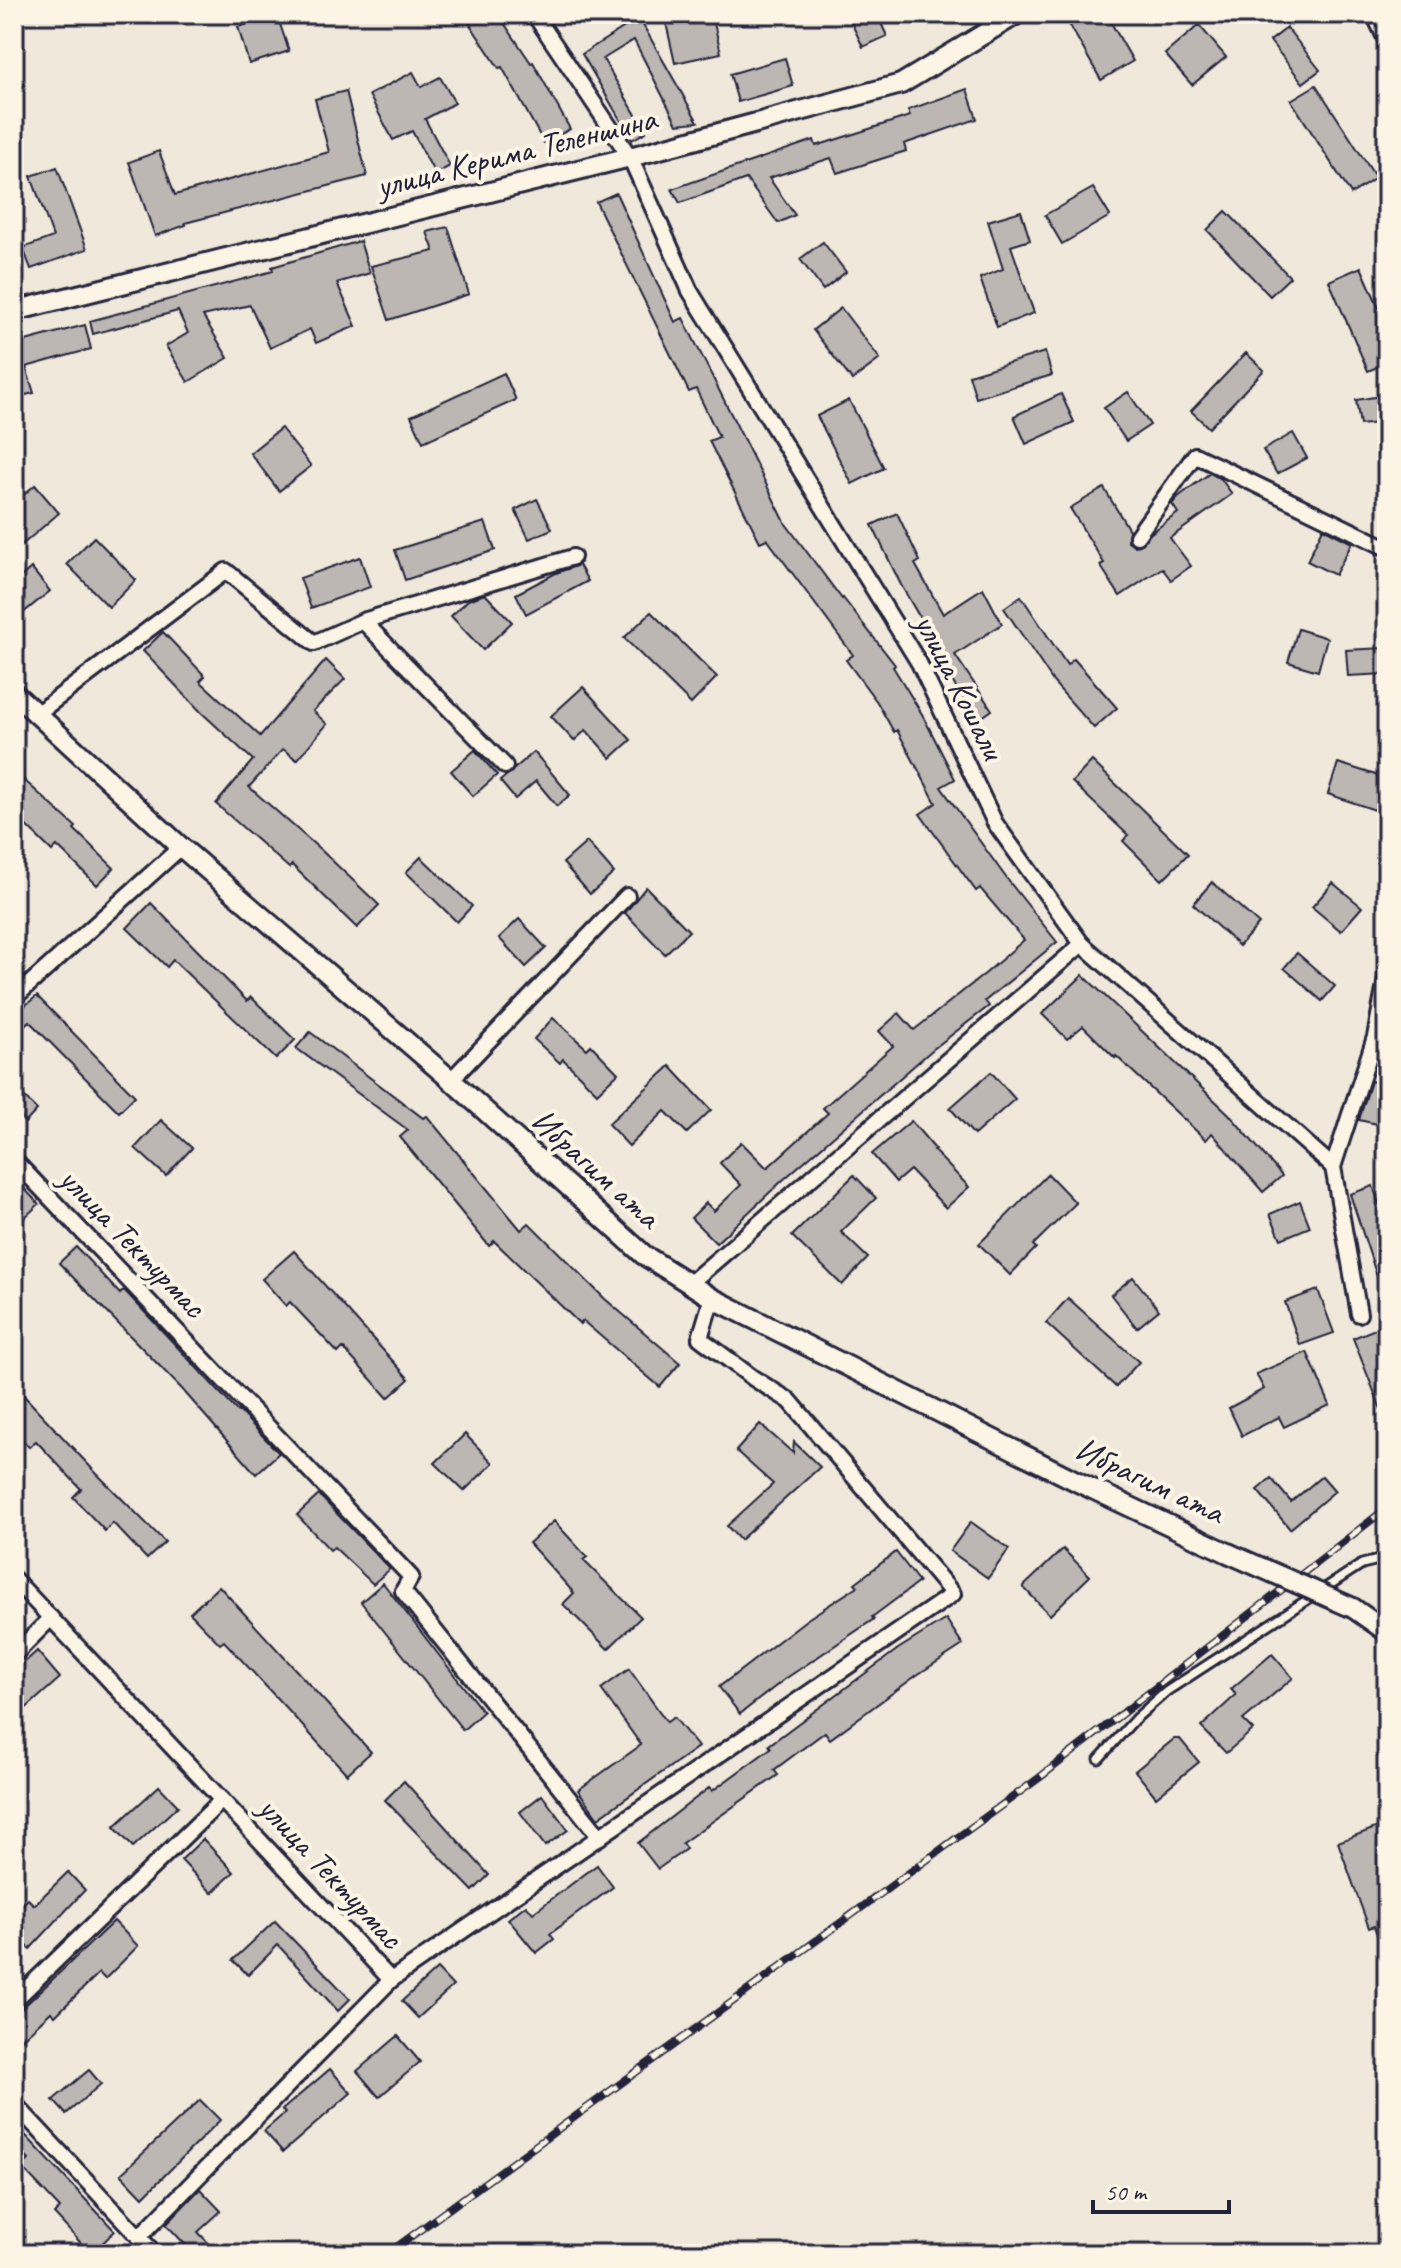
<svg xmlns="http://www.w3.org/2000/svg" width="1401" height="2268" viewBox="0 0 1401 2268" font-family="Caveat,sans-serif">
<rect width="100%" height="100%" fill="#efe8db"/>
<filter id="ink" filterUnits="userSpaceOnUse"><feTurbulence type="fractalNoise" baseFrequency=".0125" numOctaves="2"/><feDisplacementMap in="SourceGraphic" scale="16" xChannelSelector="R" yChannelSelector="G"/><feConvolveMatrix kernelMatrix="1 2 1 2 8 2 1 2 1" color-interpolation-filters="sRGB"/></filter>
<g filter="url(#ink)">
<g fill="#bcb7b3" stroke="#22223b" stroke-width="2">
<polygon points="463,14 498,14 531,63 533,62 570,129 544,143 502,67 499,68"/>
<polygon points="664,14 712,14 721,53 675,63"/>
<polygon points="847,14 877,14 887,36 863,47"/>
<polygon points="1087,14 1106,14 1133,61 1101,80 1069,24"/>
<polygon points="277,15 289,51 249,64 238,27"/>
<polygon points="639,18 698,122 677,124 634,40 603,59 646,132 632,140 582,54"/>
<polygon points="1199,25 1226,57 1192,85 1165,54"/>
<polygon points="1287,28 1320,70 1303,83 1270,41"/>
<polygon points="785,58 793,86 738,102 730,74"/>
<polygon points="413,72 421,87 440,77 455,103 425,119 450,166 435,174 412,131 393,140 369,95"/>
<polygon points="1316,85 1376,178 1351,194 1291,100"/>
<polygon points="967,89 977,119 904,144 906,151 837,173 831,158 769,178 795,215 778,223 746,179 680,203 672,189 814,140 816,146 910,116 908,110"/>
<polygon points="346,91 367,176 185,223 186,225 155,236 129,162 159,151 175,195 329,152 315,99"/>
<polygon points="57,167 87,249 31,269 23,248 53,237 31,176"/>
<polygon points="1093,188 1110,216 1062,244 1045,215"/>
<polygon points="616,193 675,322 683,318 786,524 842,599 843,598 895,665 893,667 922,714 955,779 941,787 1007,879 1057,942 985,1001 989,1006 932,1050 783,1180 716,1243 691,1218 706,1203 714,1211 741,1185 720,1163 741,1142 767,1168 828,1113 823,1108 893,1046 879,1031 899,1013 914,1030 986,973 1024,940 980,888 976,891 920,814 936,803 897,730 894,732 877,702 846,660 853,655 767,539 760,542 709,441 719,437 696,389 689,392 596,202"/>
<polygon points="1021,211 1030,240 1011,246 1034,313 997,327 980,278 1003,269 988,221"/>
<polygon points="1226,211 1290,277 1270,296 1207,230"/>
<polygon points="448,227 469,294 389,320 371,266 434,251 427,232"/>
<polygon points="360,241 370,273 337,283 356,326 316,343 310,329 270,348 250,305 203,316 228,358 188,382 166,346 188,333 178,311 93,334 90,321 273,271 272,267"/>
<polygon points="823,242 846,272 823,290 800,259"/>
<polygon points="1361,267 1387,326 1387,363 1368,371 1329,281"/>
<polygon points="841,308 880,359 852,380 813,330"/>
<polygon points="85,325 91,349 26,367 34,393 17,397 14,385 14,341 17,340 18,343"/>
<polygon points="1045,352 1052,375 976,398 969,375"/>
<polygon points="1246,353 1264,370 1209,428 1191,411"/>
<polygon points="504,373 516,400 423,442 411,416"/>
<polygon points="1128,392 1150,425 1126,441 1104,408"/>
<polygon points="1061,394 1074,422 1026,444 1014,416"/>
<polygon points="1387,395 1387,422 1360,425 1356,400"/>
<polygon points="849,400 884,468 852,484 817,416"/>
<polygon points="281,428 311,466 279,491 250,453"/>
<polygon points="1293,433 1307,458 1277,474 1263,450"/>
<polygon points="1210,473 1221,479 1232,494 1170,538 1191,566 1171,580 1162,568 1120,596 1100,565 1104,563 1070,508 1104,488 1129,530 1128,541 1135,546 1140,545 1151,533 1178,513 1172,504 1178,497"/>
<polygon points="35,485 59,513 22,545 14,539 14,503"/>
<polygon points="537,499 552,529 529,539 515,510"/>
<polygon points="897,513 920,561 915,564 943,614 983,588 1002,624 955,655 992,710 978,720 934,654 939,651 901,585 872,525"/>
<polygon points="485,522 495,550 405,580 395,550"/>
<polygon points="1323,528 1352,543 1335,575 1307,561"/>
<polygon points="94,537 136,580 109,607 67,564"/>
<polygon points="360,557 370,587 311,608 300,578"/>
<polygon points="579,565 588,581 526,614 516,594 556,573"/>
<polygon points="31,568 50,591 23,613 14,602 14,583"/>
<polygon points="485,594 512,622 483,650 451,616 468,600"/>
<polygon points="1021,596 1067,665 1074,659 1117,708 1094,728 1054,683 1004,608"/>
<polygon points="651,612 717,677 691,704 624,638"/>
<polygon points="1298,629 1327,638 1318,671 1288,662"/>
<polygon points="163,632 205,676 200,681 260,736 326,660 345,679 313,711 327,724 297,760 283,749 249,787 322,851 379,905 357,928 292,865 289,868 216,804 253,760 202,713 143,651"/>
<polygon points="1384,648 1386,674 1348,676 1346,650"/>
<polygon points="583,687 631,740 611,758 586,730 574,741 551,716"/>
<polygon points="475,750 497,775 473,796 451,771"/>
<polygon points="534,752 570,795 557,806 536,781 515,799 500,781"/>
<polygon points="1092,761 1188,854 1162,880 1123,841 1128,835 1072,782"/>
<polygon points="1338,763 1385,778 1375,810 1328,794"/>
<polygon points="14,771 76,827 74,829 114,868 97,885 57,846 52,851 14,814"/>
<polygon points="587,842 614,873 590,894 563,863"/>
<polygon points="421,857 472,906 457,922 406,872"/>
<polygon points="1212,882 1259,924 1239,946 1193,904"/>
<polygon points="1333,883 1362,907 1341,931 1312,907"/>
<polygon points="646,887 689,931 665,954 625,913"/>
<polygon points="151,903 247,1001 251,997 295,1040 276,1059 173,960 167,967 127,928"/>
<polygon points="519,919 546,948 526,967 499,938"/>
<polygon points="1297,953 1335,986 1322,1001 1284,968"/>
<polygon points="1083,975 1229,1114 1282,1176 1263,1192 1212,1133 1206,1140 1116,1056 1115,1058 1083,1026 1067,1039 1042,1014"/>
<polygon points="37,996 135,1096 119,1112 29,1021 14,1035 14,1014"/>
<polygon points="553,1018 587,1049 591,1045 618,1073 597,1093 563,1059 560,1063 534,1039"/>
<polygon points="310,1032 423,1118 427,1116 521,1230 529,1223 605,1299 680,1363 660,1387 583,1321 580,1324 494,1241 489,1246 400,1137 408,1130 296,1048"/>
<polygon points="670,1066 711,1110 687,1133 665,1111 629,1146 608,1124"/>
<polygon points="991,1072 1015,1099 974,1135 950,1108"/>
<polygon points="1371,1081 1387,1084 1387,1099 1381,1125 1359,1120"/>
<polygon points="14,1087 37,1110 25,1123 14,1110"/>
<polygon points="161,1120 192,1148 166,1176 135,1148"/>
<polygon points="911,1121 935,1149 933,1150 969,1187 946,1208 910,1170 896,1182 872,1154"/>
<polygon points="1048,1174 1076,1203 1033,1245 1036,1248 1010,1275 979,1244"/>
<polygon points="854,1175 876,1198 841,1232 868,1258 842,1285 792,1236"/>
<polygon points="14,1178 39,1204 22,1220 14,1211"/>
<polygon points="1373,1186 1387,1227 1387,1298 1384,1298 1350,1194"/>
<polygon points="1300,1201 1310,1227 1281,1239 1270,1214"/>
<polygon points="76,1247 120,1294 124,1290 238,1412 239,1411 279,1453 256,1474 181,1388 59,1263"/>
<polygon points="294,1251 409,1379 388,1398 343,1348 338,1353 290,1302 286,1306 262,1279"/>
<polygon points="1133,1277 1159,1310 1137,1328 1111,1295"/>
<polygon points="1318,1290 1334,1333 1300,1345 1285,1302"/>
<polygon points="1068,1298 1139,1362 1116,1387 1046,1323"/>
<polygon points="1380,1327 1387,1346 1386,1422 1353,1338"/>
<polygon points="1307,1352 1330,1405 1284,1427 1279,1417 1242,1436 1229,1408 1264,1389 1256,1374"/>
<polygon points="14,1385 97,1474 165,1542 147,1559 113,1523 105,1531 73,1497 81,1489 36,1441 29,1447 14,1431"/>
<polygon points="760,1424 793,1453 794,1442 820,1467 740,1540 727,1526 773,1484 736,1451"/>
<polygon points="465,1434 493,1463 464,1491 435,1463"/>
<polygon points="1322,1476 1335,1491 1290,1529 1257,1490 1271,1478 1291,1502"/>
<polygon points="319,1495 390,1569 373,1584 334,1547 330,1550 297,1515"/>
<polygon points="554,1521 587,1557 583,1560 641,1617 608,1649 563,1604 574,1593 529,1543"/>
<polygon points="971,1522 1009,1549 988,1578 950,1551"/>
<polygon points="1063,1549 1090,1576 1050,1615 1023,1587"/>
<polygon points="896,1552 919,1582 872,1617 874,1619 785,1679 740,1714 719,1687 806,1620 858,1586 855,1583"/>
<polygon points="383,1583 483,1712 463,1730 361,1602"/>
<polygon points="219,1586 371,1752 347,1774 224,1641 220,1644 190,1613"/>
<polygon points="946,1619 963,1645 917,1675 830,1739 825,1732 774,1770 778,1775 682,1843 686,1849 658,1869 638,1843 710,1787 712,1791 771,1748 769,1745 898,1649"/>
<polygon points="37,1651 60,1678 14,1719 14,1672"/>
<polygon points="1272,1654 1293,1678 1243,1720 1253,1730 1226,1753 1201,1727 1236,1695 1231,1689"/>
<polygon points="629,1669 667,1722 674,1717 698,1747 598,1818 578,1790 641,1745 601,1689"/>
<polygon points="1174,1739 1180,1739 1199,1762 1156,1797 1135,1771"/>
<polygon points="404,1781 489,1875 473,1891 385,1800"/>
<polygon points="159,1786 178,1806 133,1847 114,1827"/>
<polygon points="542,1795 568,1830 545,1846 520,1812"/>
<polygon points="1378,1827 1387,1852 1387,1955 1384,1955 1374,1926 1369,1928 1338,1842"/>
<polygon points="203,1839 234,1872 212,1893 181,1860"/>
<polygon points="597,1865 613,1887 550,1934 554,1939 536,1953 508,1919 526,1905 533,1913"/>
<polygon points="68,1872 85,1890 30,1949 14,1932 14,1912 28,1899 34,1905"/>
<polygon points="114,1921 138,1946 105,1979 99,1973 55,2016 51,2012 14,2046 14,2016"/>
<polygon points="275,1921 350,1999 338,2011 278,1945 248,1975 233,1960"/>
<polygon points="437,1969 453,1986 418,2018 402,2001"/>
<polygon points="398,2036 420,2062 379,2097 357,2071"/>
<polygon points="330,2069 351,2093 283,2152 264,2131 285,2113 282,2110"/>
<polygon points="89,2070 101,2084 66,2114 53,2100"/>
<polygon points="200,2100 220,2120 143,2197 121,2174"/>
<polygon points="14,2123 115,2231 91,2254 54,2214 60,2208 21,2167 29,2160 14,2144"/>
<polygon points="200,2189 221,2211 198,2232 219,2254 194,2254 166,2224"/>
</g>
<g fill="none" stroke-linecap="round" stroke-linejoin="round">
<g stroke="#22223b" stroke-width="13">
<polyline id="service" points="1099,1759 1135,1719 1167,1691 1362,1564 1387,1558"/>
</g>
<g stroke="#22223b" stroke-width="20">
<g id="minor">
<polyline points="534,14 630,157 690,291 919,663 995,823 1082,944 1333,1167"/>
<polyline points="1374,14 1387,42"/>
<polyline points="1137,536 1195,455 1387,548"/>
<polyline points="363,621 573,557"/>
<polyline points="35,715 226,571 314,643 363,621 505,766"/>
<polyline points="14,998 181,847"/>
<polyline points="451,1080 627,896"/>
<polyline points="14,1160 411,1577 403,1591 600,1837"/>
<polyline points="689,1284 1082,944"/>
<polyline points="1359,1314 1333,1167 1375,1037 1387,974"/>
<polyline points="14,1579 391,1980 140,2236"/>
<polyline points="14,1655 51,1618"/>
<polyline points="391,1980 953,1594 790,1401 753,1378 700,1338 712,1298"/>
<polyline points="14,2001 222,1800"/>
<polyline points="14,2103 155,2254"/>
</g>
</g>
<g stroke="#22223b" stroke-width="24">
<g id="tertiary">
<polyline points="14,311 630,157 901,84 1017,14"/>
<polyline points="14,693 181,847 451,1080 644,1255 712,1298 1082,1484 1228,1553"/>
<polyline points="1353,1608 1387,1632"/>
</g>
</g>
<use href="#service" stroke="#fcf5e5" stroke-width="7"/>
<use href="#minor" stroke="#fcf5e5" stroke-width="14"/>
<use href="#tertiary" stroke="#fcf5e5" stroke-width="18"/>
<g stroke="#22223b" stroke-width="8">
<polyline id="rail" points="387,2254 1039,1778 1387,1508"/>
</g>
<use href="#rail" stroke="#fcf5e5" stroke-width="5" stroke-dasharray="15" stroke-linecap="butt"/>
<g stroke="#22223b" stroke-width="24" stroke-linecap="butt">
<polyline id="tertiary-bridge" points="1228,1553 1353,1608"/>
</g>
<use href="#tertiary-bridge" stroke="#fcf5e5" stroke-width="18"/>
</g>
</g>
<g text-anchor="middle" dominant-baseline="central" stroke-width="8" stroke-linejoin="round" paint-order="stroke">
<g font-size="34" fill="#22223b" stroke="#fcf5e5">
<text transform="translate(516 152) rotate(-14)">улица Керима Теленшина</text>
<text transform="translate(960 686) rotate(63)">улица Кошали</text>
<text transform="translate(596 1168) rotate(42)">Ибрагим ата</text>
<text transform="translate(133 1242) rotate(46)">улица Тектурмас</text>
<text transform="translate(1150 1480) rotate(25)">Ибрагим ата</text>
<text transform="translate(331 1872) rotate(47)">улица Тектурмас</text>
</g>
</g>
<rect width="1401" height="2268" fill="none" stroke="#fcf5e5" stroke-width="48"/>
<rect x="24" y="24" width="1353" height="2220" fill="none" stroke="#22223b" stroke-width="3" filter="url(#ink)"/>
<path d="M1093 2200v12h136v-12" fill="none" stroke="#22223b" stroke-width="4"/>
<text x="1105" y="2200" font-size="24" fill="#22223b" stroke="#fcf5e5" stroke-width="6" paint-order="stroke">50 m</text>
</svg>
